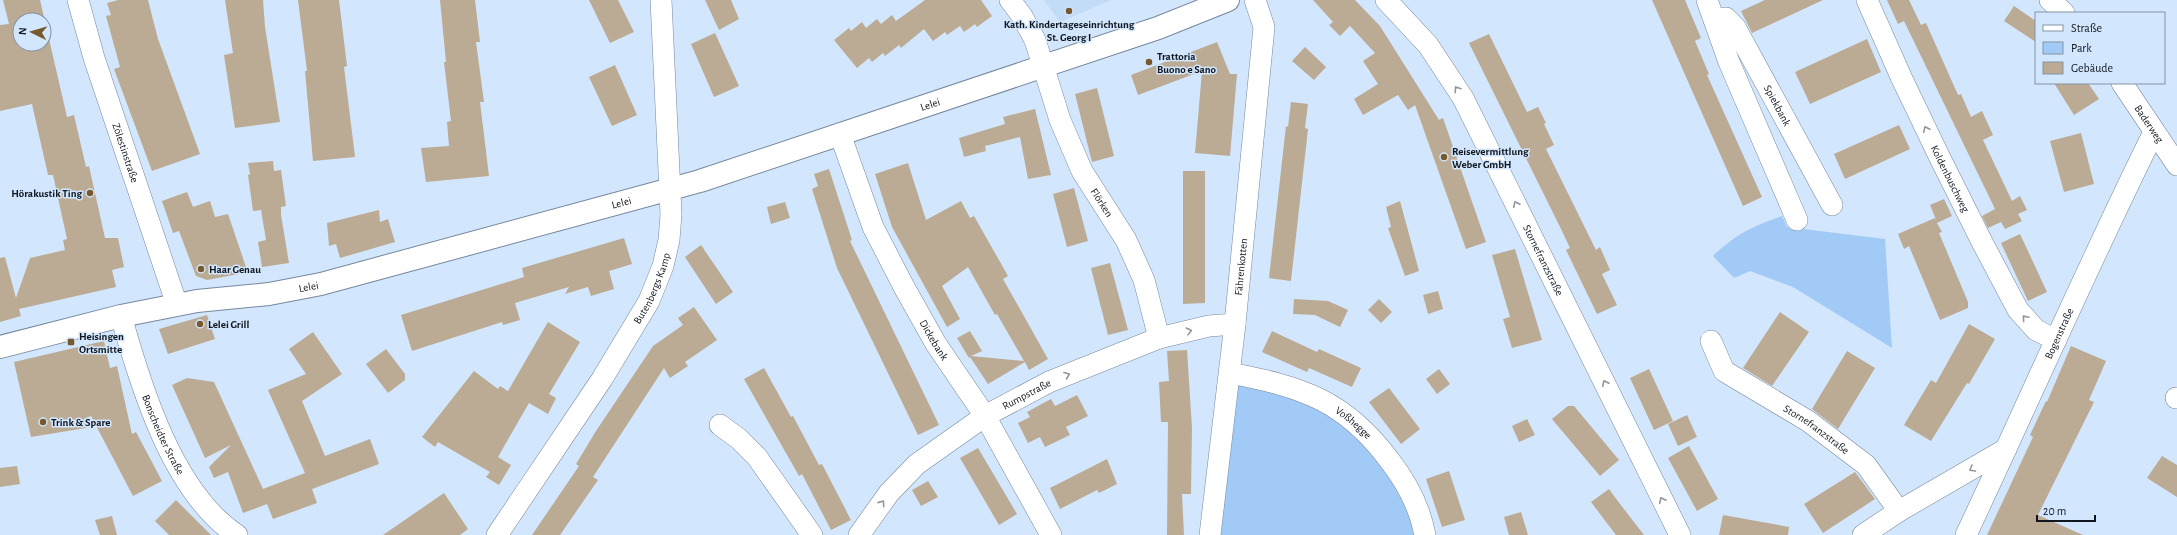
<svg xmlns="http://www.w3.org/2000/svg" width="2177" height="535" viewBox="0 0 2177 535" font-family="'Alegreya Sans',sans-serif">
<rect width="100%" height="100%" fill="#d2e6fd"/>
<polygon fill="#c2dbf7" points="1044,0 1111,0 1060,22"/>
<g fill="#a2caf6">
<path d="M1782 216 1787 227 1885 239 1892 348 1793 287 1750 271 1734 278 1713 256C1737 233 1752 227 1782 216Z"/>
<polygon points="1230,373 1282,384 1385,454 1422,535 1210,535"/>
</g>
<g fill="#bcab94" fill-rule="evenodd">
<path d="M3 0H40L67 117 74 115 86 167 89 166 105 238H118L124 267 112 270 116 287 19 309 21 316 0 322V258L5 257 16 298 30 258 65 250 63 240 67 239 53 175H48L32 104 0 111V25L9 24ZM20 20H44V44H20Z"/>
<polygon points="118,0 148,0 158,39 200,154 152,171 114,69 120,67 106,16 111,15 107,3"/>
<polygon points="225,0 263,0 265,27 280,122 235,128 224,55 233,53"/>
<polygon points="298,0 339,0 347,66 344,67 355,157 313,161 305,71 307,71"/>
<polygon points="440,0 475,0 480,42 476,42 484,102 480,102 489,176 426,182 421,148 449,146 447,122 451,121 444,62 446,62"/>
<polygon points="589,0 618,0 634,32 610,43"/>
<polygon points="705,0 731,0 739,19 719,30"/>
<polygon points="925,0 981,0 992,16 977,27 975,24 964,32 960,26 947,35 945,32 933,41 924,29 901,48 899,45 885,56 883,53 872,62 869,58 857,68 834,40 849,28 851,31 862,22 866,28 877,19 881,24 892,15 896,21"/>
<polygon points="1313,0 1355,0 1380,26 1439,120 1443,118 1486,242 1466,249 1415,105 1408,110 1398,95 1363,115 1354,99 1378,84 1363,61 1375,53 1350,26 1340,36 1329,25 1333,22"/>
<polygon points="1652,0 1685,0 1701,38 1695,41 1709,74 1707,75 1762,197 1743,206"/>
<polygon points="1765,0 1823,0 1752,33 1741,11"/>
<polygon points="1887,0 1909,0 1921,25 1926,23 1958,95 1961,94 1971,117 1982,111 1993,135 1983,140 2012,201 2020,196 2027,210 2018,214 2022,221 2005,229 2001,222 1988,228 1982,216 1995,209 1904,21 1898,24"/>
<polygon points="2014,6 2036,21 2036,42 2004,21"/>
<polygon points="715,33 739,86 714,97 691,44"/>
<polygon points="1489,34 1527,112 1538,107 1546,123 1544,124 1554,145 1546,149 1596,250 1600,247 1610,270 1602,274 1617,305 1597,314 1566,250 1570,248 1562,231 1469,43"/>
<polygon points="1867,39 1881,72 1810,104 1795,72"/>
<polygon points="1217,42 1230,74 1237,74 1230,156 1195,153 1202,71 1138,95 1131,75"/>
<polygon points="1305,47 1326,67 1314,80 1292,61"/>
<polygon points="615,65 637,115 612,126 589,77"/>
<polygon points="2054,83 2088,83 2099,99 2074,115"/>
<polygon points="1097,88 1114,156 1092,162 1075,94"/>
<polygon points="1291,102 1308,104 1305,128 1308,129 1291,281 1269,278 1286,126 1288,127"/>
<polygon points="1035,109 1051,175 1028,179 1020,137 985,146 986,151 964,157 959,138 1005,124 1003,117"/>
<polygon points="1899,125 1910,149 1845,179 1834,154"/>
<polygon points="2081,133 2094,184 2064,192 2050,141"/>
<polygon points="273,161 274,171 281,170 286,206 281,207 281,215 289,263 262,267 258,242 266,240 261,210 253,211 248,175 250,174 248,163"/>
<polygon points="908,163 926,220 961,201 970,218 974,216 1008,276 1003,279 1048,359 1029,370 1025,362 988,384 970,357 969,358 957,338 970,331 982,351 971,356 1024,361 997,314 995,315 968,267 942,286 960,319 947,327 892,227 875,174"/>
<polygon points="829,169 852,240 850,241 939,425 918,435 837,268 812,189 818,186 814,174"/>
<polygon points="1183,171 1205,171 1205,303 1183,304"/>
<polygon points="1074,188 1088,241 1067,247 1053,194"/>
<polygon points="187,192 193,207 210,201 215,217 228,214 247,270 244,270 244,273 207,280 196,276 179,231 173,233 162,201"/>
<polygon points="1944,199 1952,216 1937,223 1942,232 1939,233 1968,302 1968,308 1940,320 1909,246 1904,249 1898,234 1935,218 1937,222 1930,205"/>
<polygon points="1400,201 1419,271 1405,276 1388,228 1391,227 1386,207"/>
<polygon points="785,202 790,218 771,224 767,207"/>
<polygon points="379,210 380,222 388,219 395,242 340,258 336,244 329,246 327,223"/>
<polygon points="2020,234 2047,292 2028,301 2001,243"/>
<polygon points="624,238 632,264 609,271 614,289 591,296 588,287 565,294 569,287 515,303 520,320 503,325 502,322 412,351 401,315 524,277 522,268"/>
<polygon points="701,245 733,292 716,304 685,257"/>
<polygon points="1515,249 1542,340 1512,348 1503,319 1510,317 1492,255"/>
<polygon points="1110,263 1128,330 1108,335 1091,268"/>
<polygon points="1438,291 1443,309 1428,314 1423,295"/>
<polygon points="1294,299 1328,301 1348,310 1340,327 1315,315 1293,314"/>
<polygon points="1379,299 1392,312 1381,323 1368,310"/>
<polygon points="694,307 717,340 685,362 688,366 670,378 664,368 593,477 598,480 560,535 532,535 579,466 576,464 596,431 653,346 683,325 678,318"/>
<polygon points="1780,312 1809,332 1772,386 1743,368"/>
<polygon points="207,315 215,339 168,354 159,329"/>
<polygon points="548,322 580,342 549,394 556,398 548,414 529,403 498,457 511,465 499,485 486,477 490,472 438,442 435,447 422,437 474,371 498,389 500,386 508,391"/>
<polygon points="1969,324 1995,339 1969,384 1967,383 1931,441 1904,425 1931,380 1936,383"/>
<polygon points="1272,331 1317,352 1319,349 1361,368 1352,387 1309,368 1307,372 1262,352"/>
<polygon points="313,332 342,374 302,401 325,456 370,439 379,464 312,489 317,503 273,519 267,504 243,513 228,472 214,478 209,467 231,445 205,458 172,385 187,378 214,382 263,489 305,473 268,390 306,374 289,349"/>
<polygon points="104,341 110,368 117,366 132,434 136,432 162,481 133,496 91,416 84,419 86,428 31,437 14,362"/>
<polygon points="2071,346 2106,361 2089,400 2094,402 2038,515 2083,535 1987,535 2033,437 2030,435 2046,401 2047,402"/>
<polygon points="386,349 405,374 405,380 388,393 366,364"/>
<polygon points="1187,350 1192,428 1191,494 1182,494 1184,535 1167,535 1168,422 1161,422 1159,382 1169,381 1167,351"/>
<polygon points="1847,351 1875,368 1838,429 1812,409"/>
<polygon points="764,368 791,417 793,416 819,465 822,464 851,520 831,530 802,474 799,476 744,379"/>
<polygon points="1439,369 1450,384 1437,394 1426,379"/>
<polygon points="1649,369 1673,421 1654,430 1630,378"/>
<polygon points="1389,388 1420,429 1401,444 1369,402"/>
<polygon points="1077,395 1088,416 1066,427 1070,435 1045,447 1040,437 1028,443 1018,423 1030,417 1027,412 1051,399 1055,406"/>
<polygon points="1568,406 1574,406 1619,460 1600,476 1552,419"/>
<polygon points="1687,415 1697,437 1678,446 1668,424"/>
<polygon points="1527,419 1535,435 1519,442 1512,426"/>
<polygon points="1689,446 1718,499 1697,511 1668,458"/>
<polygon points="978,448 1017,514 999,525 960,458"/>
<polygon points="2162,456 2177,465 2177,497 2147,478"/>
<polygon points="1107,459 1117,484 1099,493 1097,490 1060,509 1050,488"/>
<polygon points="17,466 20,484 0,487 0,468"/>
<polygon points="1449,471 1465,520 1442,527 1426,479"/>
<polygon points="1855,472 1875,499 1823,533 1804,504"/>
<polygon points="928,481 938,497 921,506 912,490"/>
<polygon points="1609,489 1617,500 1644,535 1616,535 1591,502"/>
<polygon points="444,493 468,529 460,535 383,535"/>
<polygon points="176,500 211,535 169,535 155,521"/>
<polygon points="1521,512 1528,535 1509,535 1504,517"/>
<polygon points="1723,515 1789,527 1788,535 1719,535"/>
<polygon points="112,516 117,535 100,535 95,520"/>
</g>
<g fill="none" stroke-linecap="round" stroke-linejoin="round">
<g stroke="#76889d" stroke-width="22">
<g id="minor">
<path id="s1" d="M78 0 94 58 177 305"/>
<path id="s2" d="M1010 0 1022 16 1035 40 1060 120 1082 171 1126 240 1144 280 1159 338"/>
<path id="s3" d="M1386 0 1428 45 1463 98 1680 535"/>
<polyline points="1707,0 1729,62 1797,220"/>
<path id="s4" d="M1867 0 1902 79 1939 156 1982 242 2018 310 2036 330 2056 340"/>
<polyline points="2050,0 2064,13"/>
<path id="s5" d="M1714 19 1726 18 1735 27 1832 205"/>
<path id="s6" d="M2122 83 2177 165"/>
<path id="s7" d="M840 134 873 227 904 287 936 344 985 416 1051 535"/>
<path id="s8" d="M121 316C141 387 173 493 237 535"/>
<path id="s9" d="M1711 341 1724 371 1808 421 1866 465 1899 511"/>
<path id="s10" d="M1230 373C1302 387 1345 400 1390 461 1407 483 1420 508 1425 535"/>
<polyline points="2176,398 2177,398"/>
<polyline points="720,425 739,439 757,457 812,535"/>
<path id="s11" d="M497 535 602 379 649 301 663 266 669 240 671 214 661 0"/>
<path id="s12" d="M859 535 889 493 917 464 985 416 1049 382 1159 338 1209 326 1235 324"/>
<path id="s13" d="M1210 535 1235 324 1264 27 1255 0"/>
<polyline points="1863,535 1899,511 2006,449"/>
<path id="s14" d="M1966 535C2029 401 2088 265 2154 132"/>
</g>
</g>
<g stroke="#76889d" stroke-width="24">
<g id="tertiary">
<path id="s15" d="M0 347 121 316 197 301 269 294 321 284 700 181 1158 28 1228 0"/>
</g>
</g>
<use href="#minor" stroke="#fff" stroke-width="21"/>
<use href="#tertiary" stroke="#fff" stroke-width="22"/>
</g>
<defs><path id="oneway-chevron" d="M-2-3.5L2.5 0L-2 3.5" fill="none" stroke-width="1.6" stroke-linecap="round" stroke-linejoin="round"/></defs>
<g stroke="#93969a">
<use href="#oneway-chevron" transform="translate(1457 89) rotate(-123)"/>
<use href="#oneway-chevron" transform="translate(1926 129) rotate(-116)"/>
<use href="#oneway-chevron" transform="translate(1516 204) rotate(-116)"/>
<use href="#oneway-chevron" transform="translate(2025 318) rotate(-131)"/>
<use href="#oneway-chevron" transform="translate(1189 331) rotate(-14)"/>
<use href="#oneway-chevron" transform="translate(1067 375) rotate(-22)"/>
<use href="#oneway-chevron" transform="translate(1605 383) rotate(-116)"/>
<use href="#oneway-chevron" transform="translate(1972 469) rotate(150)"/>
<use href="#oneway-chevron" transform="translate(1662 500) rotate(-116)"/>
<use href="#oneway-chevron" transform="translate(882 503) rotate(-55)"/>
</g>
<g fill="#77592d" stroke="#d2e6fd" stroke-width="1.5">
<circle cx="1069" cy="11" r="4"/>
<circle cx="1149" cy="62" r="4"/>
<circle cx="1444" cy="157" r="4"/>
<circle cx="90" cy="193" r="4"/>
<circle cx="201" cy="269" r="4"/>
<circle cx="200" cy="324" r="4"/>
<rect x="67" y="338" width="8" height="8" rx="2"/>
<circle cx="43" cy="422" r="4"/>
</g>
<g text-anchor="middle" dominant-baseline="central" stroke-width="3" stroke-linejoin="round" paint-order="stroke">
<g font-size="11" font-weight="bold" fill="#10161e" stroke="#d2e6fd" text-anchor="start">
<text x="1069" y="24" text-anchor="middle">Kath. Kindertageseinrichtung<tspan x="1069" dy="13">St. Georg I</tspan></text>
<text x="1157" y="56">Trattoria<tspan x="1157" dy="13">Buono e Sano</tspan></text>
<text x="1452" y="151">Reisevermittlung<tspan x="1452" dy="13">Weber GmbH</tspan></text>
<text x="82" y="193" text-anchor="end">Hörakustik Ting</text>
<text x="209" y="269">Haar Genau</text>
<text x="208" y="324">Lelei Grill</text>
<text x="79" y="336">Heisingen<tspan x="79" dy="13">Ortsmitte</tspan></text>
<text x="51" y="422">Trink &amp; Spare</text>
</g>
<g font-size="11" fill="#10161e" stroke="#d2e6fd">
<text stroke="none"><textPath href="#s15" startOffset="963">Lelei</textPath></text>
<text stroke="none"><textPath href="#s5" startOffset="114">Spiekbank</textPath></text>
<text stroke="none"><textPath href="#s6" startOffset="49">Baderweg</textPath></text>
<text stroke="none"><textPath href="#s1" startOffset="160">Zölestinstraße</textPath></text>
<text stroke="none"><textPath href="#s4" startOffset="197">Koldenbuschweg</textPath></text>
<text stroke="none"><textPath href="#s2" startOffset="224">Flörken</textPath></text>
<text stroke="none"><textPath href="#s15" startOffset="639">Lelei</textPath></text>
<text stroke="none"><textPath href="#s3" startOffset="306">Stornefranzstraße</textPath></text>
<text stroke="none"><textPath href="#s13" startOffset="270">Fährenkotten</textPath></text>
<text stroke="none"><textPath href="#s15" startOffset="315">Lelei</textPath></text>
<text stroke="none"><textPath href="#s11" startOffset="292">Butenbergs Kamp</textPath></text>
<text stroke="none"><textPath href="#s14" startOffset="222">Bogenstraße</textPath></text>
<text stroke="none"><textPath href="#s7" startOffset="227">Dickebank</textPath></text>
<text stroke="none"><textPath href="#s12" startOffset="222">Rumpstraße</textPath></text>
<text stroke="none"><textPath href="#s10" startOffset="135">Voßhegge</textPath></text>
<text stroke="none"><textPath href="#s9" startOffset="142">Stornefranzstraße</textPath></text>
<text stroke="none"><textPath href="#s8" startOffset="126">Bonscheidter Straße</textPath></text>
</g>
</g>
<rect x="2035" y="12" width="130" height="72" fill="#d2e6fd" stroke="#8493a4"/>
<rect x="2043" y="25" width="20" height="6" fill="#ffffff" stroke="#8493a4"/>
<text x="2071" y="32" font-size="12" fill="#10161e">Straße</text>
<rect x="2043" y="42" width="20" height="12" fill="#a2caf6" stroke="#8493a4"/>
<text x="2071" y="52" font-size="12" fill="#10161e">Park</text>
<rect x="2043" y="62" width="20" height="12" fill="#bcab94" stroke="#8493a4"/>
<text x="2071" y="72" font-size="12" fill="#10161e">Gebäude</text>
<g transform="translate(32 32) rotate(275)"><circle r="19" fill="#d2e6fd" stroke="#8493a4"/>
<path d="M0-3L7 15L0 10L-7 15Z" fill="#77592d"/>
<text y="-6" font-size="11" font-weight="bold" text-anchor="middle" fill="#10161e">N</text>
</g>
<path d="M2037 515v6h58v-6" fill="none" stroke="#10161e" stroke-width="2"/>
<text x="2043" y="515" font-size="12" fill="#10161e" stroke="#d2e6fd" stroke-width="3" paint-order="stroke">20 m</text>
</svg>
